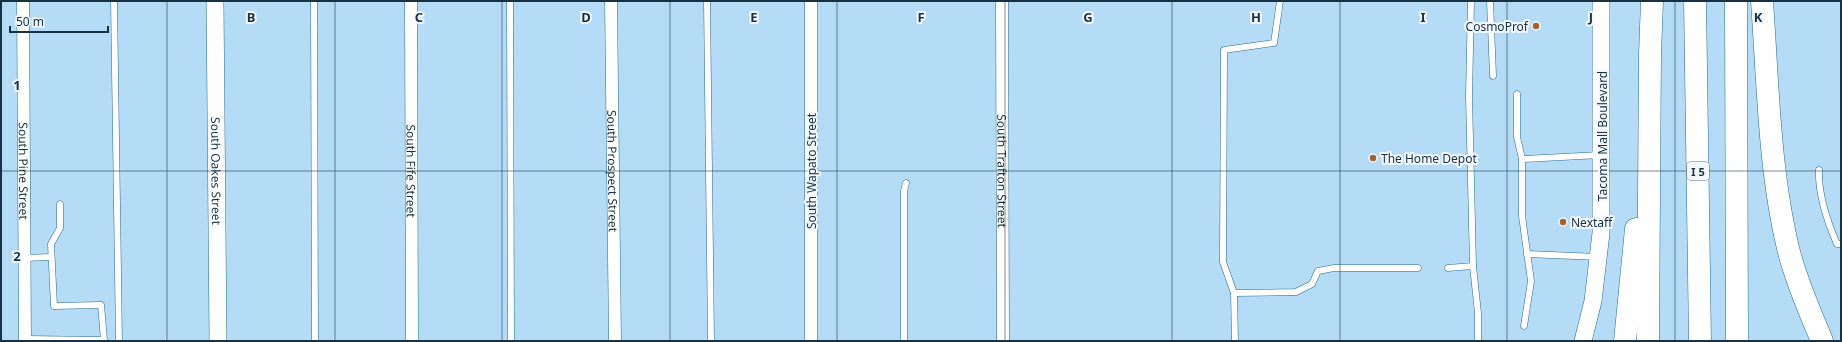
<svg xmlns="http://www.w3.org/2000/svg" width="1842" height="342" viewBox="0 0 1842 342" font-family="'Noto Sans',sans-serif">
<rect width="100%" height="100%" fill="#b5dcf7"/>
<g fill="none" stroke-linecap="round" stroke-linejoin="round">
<g stroke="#246a90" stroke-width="7">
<g id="lane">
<polyline points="114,1 119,341"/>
<polyline points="314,1 315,341"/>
<polyline points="510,1 511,341"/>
<polyline points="707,1 711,341"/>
<polyline points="1490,1 1493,76"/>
<polyline points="1517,94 1517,137 1522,159"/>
<path d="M1819 170C1818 195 1827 221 1837 244H1841"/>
<polyline points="1527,254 1598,257"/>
<polyline points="24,258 51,257"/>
<polyline points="1473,266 1478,313 1478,341"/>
<polyline points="1448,268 1473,266 1469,96 1471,1"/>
<polyline points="1234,293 1296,292 1312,284 1318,271 1334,268 1418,268"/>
<polyline points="1524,326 1531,281 1522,216 1522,159 1600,155"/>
<polyline points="25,339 104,340 101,305 54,306 51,244 60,228 60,204"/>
<polyline points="904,341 904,191 906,183"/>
<polyline points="1235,341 1234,293 1223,262 1224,50 1274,43 1280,1"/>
</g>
</g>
<g stroke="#246a90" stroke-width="13">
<g id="street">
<path id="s1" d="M23 1 25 341"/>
<path id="s2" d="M411 1 412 341"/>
<path id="s3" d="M611 1 615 341"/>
<path id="s4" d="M1002 1 1003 341"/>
<polyline points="811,341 811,1"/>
</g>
</g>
<g stroke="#246a90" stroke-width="18">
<g id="secondary">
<path id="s5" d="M215 1 218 341"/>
<polyline points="1583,341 1593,301 1601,233 1601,1"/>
</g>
</g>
<g stroke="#246a90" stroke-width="23">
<g id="highway">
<polyline points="1695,1 1700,341"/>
<polyline points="1736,1 1737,341"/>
<path d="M1762 1C1768 84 1769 172 1789 252 1797 283 1810 312 1822 341"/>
<polyline points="1625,341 1636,229"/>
<polyline points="1648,341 1650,54 1652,1"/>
</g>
</g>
<use href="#lane" stroke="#fff" stroke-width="6"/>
<use href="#street" stroke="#fff" stroke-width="12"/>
<use href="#secondary" stroke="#fff" stroke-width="17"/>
<use href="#highway" stroke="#fff" stroke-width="22"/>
</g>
<path fill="none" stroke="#163243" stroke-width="1" stroke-opacity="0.55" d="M167 1V341M335 1V341M502 1V341M670 1V341M837 1V341M1005 1V341M1172 1V341M1340 1V341M1507 1V341M1675 1V341M1 171H1841"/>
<g fill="#a3622d" stroke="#f2f8fd" stroke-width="1.5">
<circle cx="1536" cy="26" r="4"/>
<circle cx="1373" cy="158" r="4"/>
<circle cx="1563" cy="222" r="4"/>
</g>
<g text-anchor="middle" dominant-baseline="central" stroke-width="4" stroke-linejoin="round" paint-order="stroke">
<rect fill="#f2f8fd" stroke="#586d7b" stroke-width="1" x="1687" y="162" width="22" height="18" rx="3"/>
<g font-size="11" font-weight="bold" fill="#163243">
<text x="1698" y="171">I 5</text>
</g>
<g font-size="12" fill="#163243" stroke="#f2f8fd" text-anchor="start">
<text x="1528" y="26" text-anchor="end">CosmoProf</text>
<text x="1381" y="158">The Home Depot</text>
<text x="1571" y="222">Nextaff</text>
</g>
<g font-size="12" fill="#163243" stroke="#f2f8fd">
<text transform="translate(1602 136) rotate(-90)">Tacoma Mall Boulevard</text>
<text stroke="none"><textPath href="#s1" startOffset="170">South Pine Street</textPath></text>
<text stroke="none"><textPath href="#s5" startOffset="170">South Oakes Street</textPath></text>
<text stroke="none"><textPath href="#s2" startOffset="170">South Fife Street</textPath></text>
<text stroke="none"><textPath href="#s3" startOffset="170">South Prospect Street</textPath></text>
<text transform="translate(811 171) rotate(-90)">South Wapato Street</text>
<text stroke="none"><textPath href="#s4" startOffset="170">South Trafton Street</textPath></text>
</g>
</g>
<g font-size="13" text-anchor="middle" font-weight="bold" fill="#163243" stroke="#f2f8fd" stroke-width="4" stroke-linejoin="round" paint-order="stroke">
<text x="251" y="22">B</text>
<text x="419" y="22">C</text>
<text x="586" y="22">D</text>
<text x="754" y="22">E</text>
<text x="921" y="22">F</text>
<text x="1088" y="22">G</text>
<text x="1256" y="22">H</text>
<text x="1423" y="22">I</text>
<text x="1591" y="22">J</text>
<text x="1758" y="22">K</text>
<text x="17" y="90">1</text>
<text x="17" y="261">2</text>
</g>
<rect width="1842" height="342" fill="none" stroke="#163243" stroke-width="4"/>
<path d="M10 26v6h98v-6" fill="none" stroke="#163243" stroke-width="2"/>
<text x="16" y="26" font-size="12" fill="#163243" stroke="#f2f8fd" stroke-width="3" paint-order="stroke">50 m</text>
</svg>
